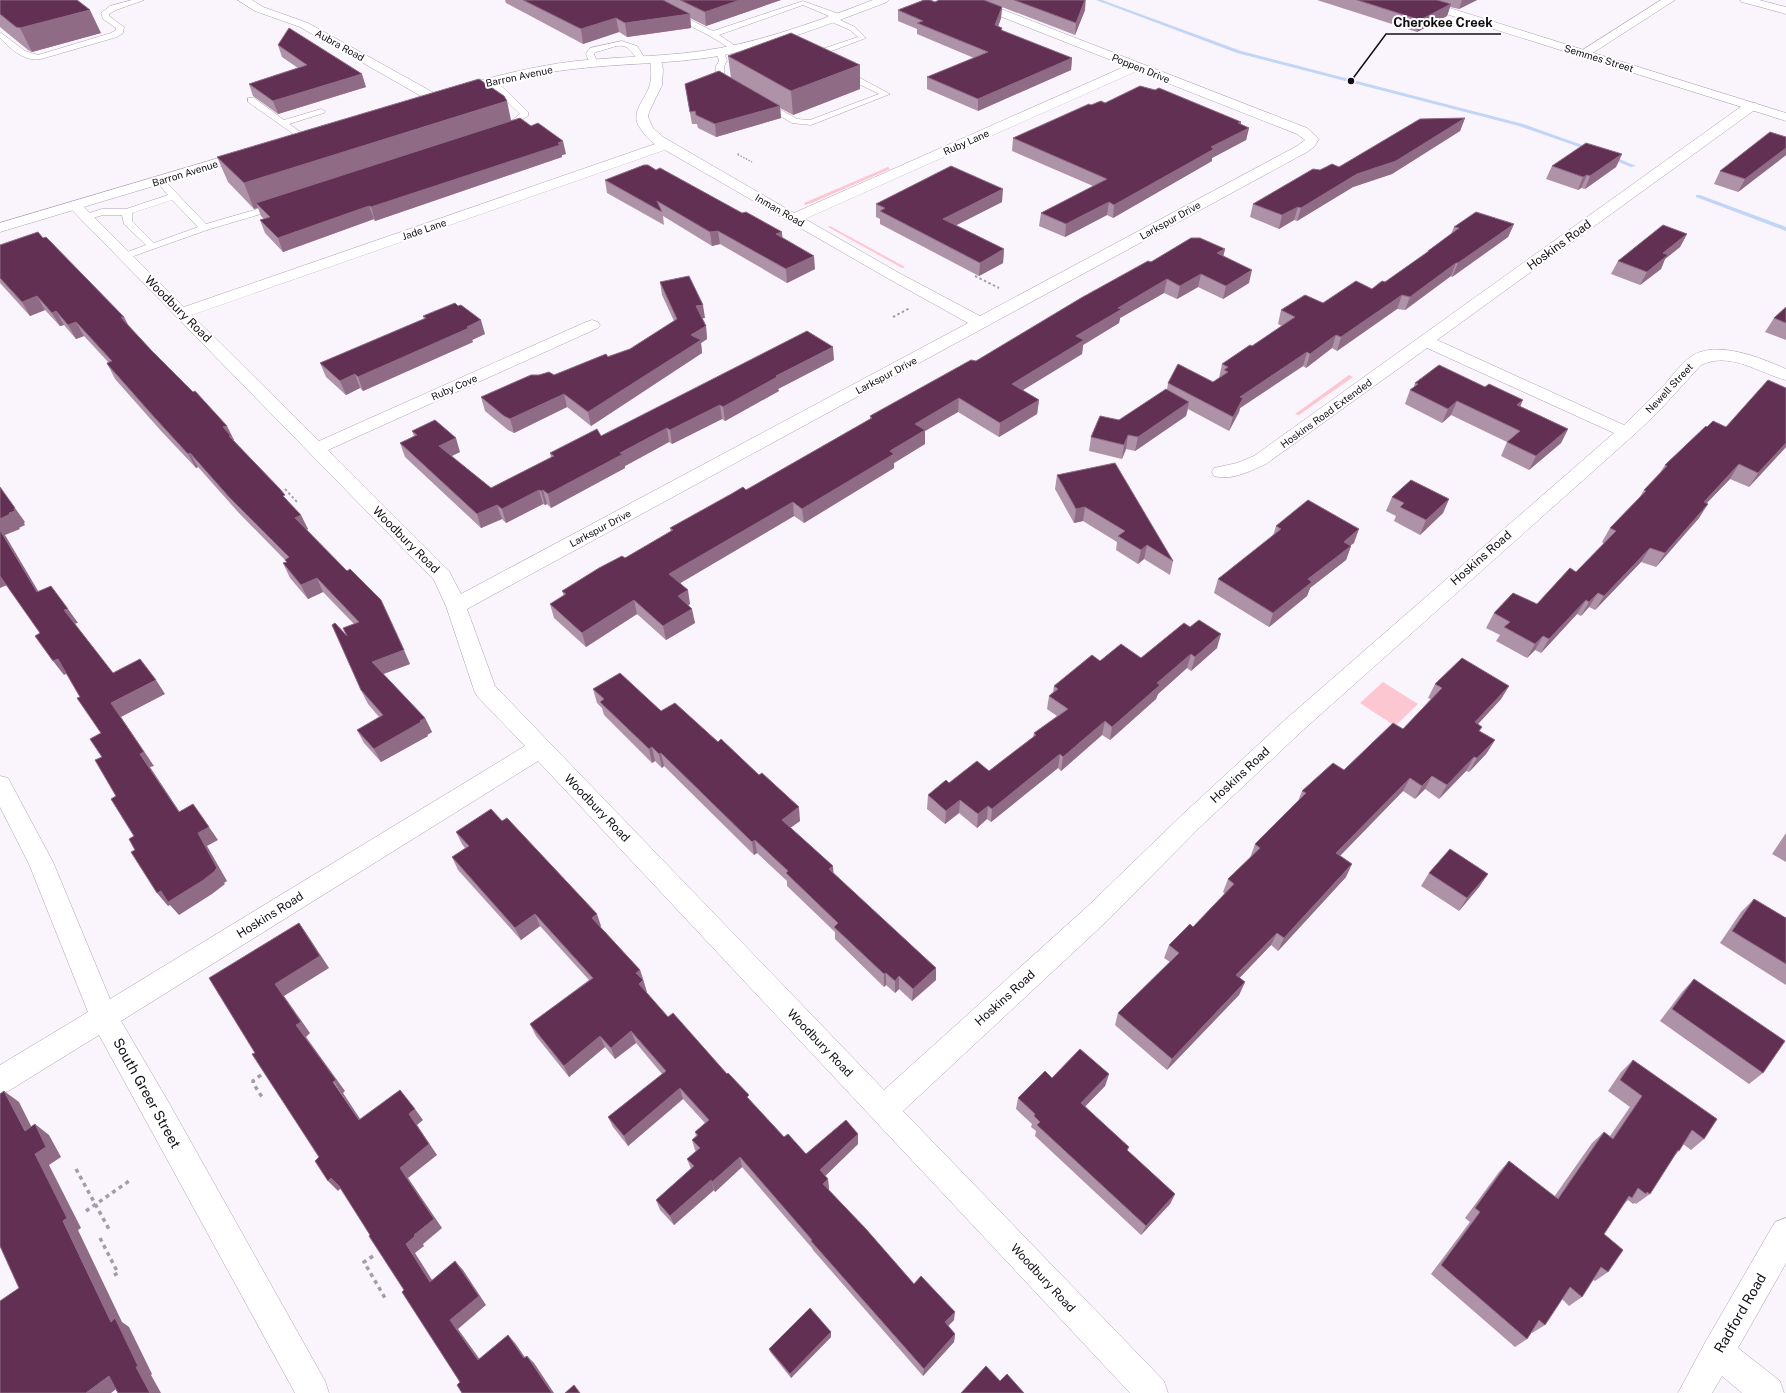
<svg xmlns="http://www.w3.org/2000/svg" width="1786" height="1393" viewBox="0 0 1786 1393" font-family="'Public Sans',sans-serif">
<rect width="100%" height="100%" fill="#faf4fd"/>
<g fill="#fdc7d1">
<polygon points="888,167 890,169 814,202 805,205 804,203"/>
<polygon points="830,226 905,267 902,268 828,227"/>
<polygon points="1349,375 1353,377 1299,415 1295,414"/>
<polygon points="1383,682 1418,704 1395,726 1360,703"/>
</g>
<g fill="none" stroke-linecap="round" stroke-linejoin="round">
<g fill="#c1d6f7" fill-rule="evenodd">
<polygon points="1096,0 1102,0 1241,51 1523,124 1596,150 1591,151 1519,126 1237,53"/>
<polygon points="1606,155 1610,155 1636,166 1631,167 1606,157"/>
<polygon points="1696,195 1700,195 1786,227 1786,231 1696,197"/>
</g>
<g stroke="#aea1b6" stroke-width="1">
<g id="lane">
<path d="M132 0H144L116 10 109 14V16L124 27 123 33 117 37 41 59C24 62 11 49 0 38V32L25 51 38 55 111 33 116 30V28L103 19 101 13 110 6Z"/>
<polygon points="662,0 673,0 660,5 713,31 803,1 839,14 840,16 836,18 855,27 866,38 813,58 807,58 807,54 858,37 850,30 827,20 826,18 829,16 803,5 719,35 737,47 737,51 734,51 710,36 650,5"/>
<path d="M622 41 637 46 646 60 645 62H639C624 38 620 46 596 52L594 54 598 64 597 66H591L586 54 590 48Z"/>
<polygon points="717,49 720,49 724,51 727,61 724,66 724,76 734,85 734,89 728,89 716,77 716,66 719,61 716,51"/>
<polygon points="841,71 847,71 890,94 811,125 792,123 760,104 764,102 767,102 797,119 810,120 879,94 841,75"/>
<path d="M488 79H494L528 112V116L520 121 524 127C521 131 515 133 510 132V128L515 126 511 121 520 114 488 83Z"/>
<polygon points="248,98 254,98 284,120 321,109 325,111 324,113 289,124 305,135 306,137 302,140 248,102"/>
<path d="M160 178 163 179 206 224 278 203 283 206 281 208 207 230 128 258H122L120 256 122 254 146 245 124 224 122 215H103L86 220 81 217 83 215 102 209H126L168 195 156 181ZM172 200 198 227 154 243 132 221V213Z"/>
</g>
</g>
<g stroke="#aea1b6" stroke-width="1">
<g id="street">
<polygon points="238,0 252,0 263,7 308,23 436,94 438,97 436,100 428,100 300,27 255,11"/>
<path d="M962 0H978L1307 128 1319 139 1314 147 1307 152 467 609 495 686 884 1090 1089 905 1182 815 1286 719 1614 433 1427 348 1266 464C1251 471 1231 481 1214 476L1212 472 1214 468 1237 463 1254 456 1746 103H1756L1757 106 1756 109 1437 340 1624 425C1639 411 1652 397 1666 383 1673 375 1680 365 1689 358 1714 338 1761 358 1786 369V380C1758 373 1731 351 1701 365L1659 411 1636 433 1302 731 1198 829 1107 921 903 1111 1164 1381 1168 1393H1130L538 761 121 1021 169 1103 325 1381 329 1393H295L99 1035 10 1090 0 1094V1065L88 1012 29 864 0 807V776L8 778 53 862 110 999 525 746 477 696 474 690 446 606 434 580 68 206 70 203 75 202 80 203 184 307 655 144C649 140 644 134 640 128 629 112 646 100 650 84 652 76 651 67 650 59L652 56H660L663 69 662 85 649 112 648 117 653 128 663 137 794 213 1126 66 964 2ZM1137 71 1297 134 1305 140 1297 146 980 316 899 273 805 219ZM665 150 889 279 968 323 461 594 449 571 328 450 598 328 600 325 598 322 592 320 586 322 319 441 192 315Z"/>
<polygon points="1661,0 1675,0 1588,56 1580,56 1578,53"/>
<polygon points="1740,0 1759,0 1786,7 1786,14 1742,2"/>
<polygon points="1786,1218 1786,1263 1738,1348 1780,1381 1784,1393 1742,1393 1722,1376 1712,1393 1678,1393 1706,1341 1775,1222"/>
</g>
</g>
<g stroke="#aea1b6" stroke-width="1">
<g id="secondary">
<path d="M873 0H889L887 2C832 23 777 45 719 56 672 64 623 63 574 69 534 73 495 85 456 95L452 94 450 91 452 88C492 77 533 66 576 61 624 56 672 57 720 48 773 38 823 19 873 0Z"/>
<polygon points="1406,0 1424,0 1786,113 1786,121 1408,2"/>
<polygon points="249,149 254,150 256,153 254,156 0,232 0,223"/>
</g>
</g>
<polyline stroke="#a39ea6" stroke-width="1.5" stroke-dasharray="1.5 1.5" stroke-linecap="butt" points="739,154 737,154 752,162"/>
<g stroke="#a39ea6" stroke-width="2" stroke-dasharray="2.5 2.5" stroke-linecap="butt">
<polyline points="975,276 999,288"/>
<polyline points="893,317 910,308"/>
<polyline points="285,489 297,502"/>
</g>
<g stroke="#a39ea6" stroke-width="3.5" stroke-dasharray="4 4" stroke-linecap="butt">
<polyline points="261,1075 253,1081 253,1083 262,1097"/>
<polyline points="76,1169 110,1231"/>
<polyline points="86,1211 132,1179"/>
<polyline points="100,1238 118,1273 111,1277"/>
<polyline points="373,1256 364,1262 385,1298"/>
</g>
<use href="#lane" fill="#fff" fill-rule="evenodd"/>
<use href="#street" fill="#fff" fill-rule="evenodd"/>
<use href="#secondary" fill="#fff" fill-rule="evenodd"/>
</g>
<g fill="#ae92a8">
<polygon points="0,0 101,33 32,52 28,50 0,27"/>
<polygon points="505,0 781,0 706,26 690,18 691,28 627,37 619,32 583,44 506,3"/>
<polygon points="939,0 1086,0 1085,10 1075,35 1002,7 1001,18 998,26 1002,31 1072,58 1071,70 978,111 927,89 927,77 974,58 917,34 917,29 898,21 898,10 935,2"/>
<polygon points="1317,0 1477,0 1459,9 1450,7 1447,16 1417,32"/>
<polygon points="278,45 366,87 278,114 253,96 249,84 298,68 282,57"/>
<polygon points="728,56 860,89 793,115 780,108 781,118 716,137 698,128 697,124 692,124 687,96 685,84 731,78"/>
<polygon points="1105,103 1241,122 1241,124 1249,128 1246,140 1212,158 1212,161 1113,218 1107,215 1065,237 1039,226 1041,213 1093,186 1012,151 1013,138 1091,105"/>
<polygon points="1465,118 1460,131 1392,174 1353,187 1297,221 1294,220 1279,229 1250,217 1253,204 1320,170 1339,167"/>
<polygon points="511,121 566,154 562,155 562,157 375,221 374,219 283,252 265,233 260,220 264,219 261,216 258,208 254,209 228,182 217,157"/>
<polygon points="1786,137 1786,155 1738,192 1714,184 1720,171"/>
<polygon points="1622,154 1616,167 1585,189 1581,188 1578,190 1546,179 1552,166"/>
<polygon points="605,180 782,238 815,269 787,283 720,244 712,246 663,216 664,225 607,193"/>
<polygon points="1002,202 956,225 1004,249 1003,263 979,276 880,224 880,219 876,217 876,204"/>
<polygon points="1514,224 1508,237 1452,277 1451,276 1405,310 1397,309 1337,351 1332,348 1306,368 1303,366 1240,408 1239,412 1229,431 1188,409 1186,416 1135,451 1126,449 1122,459 1089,451 1091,437 1119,420 1167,390 1168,383 1213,382 1219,378 1222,364 1252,346 1282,326 1278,324 1281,310 1323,303 1372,289 1385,282 1427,253 1428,251 1451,234 1454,227"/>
<polygon points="1687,234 1680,247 1665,259 1661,269 1640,285 1611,274 1618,261"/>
<polygon points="0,245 128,325 234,440 233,440 287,500 308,529 307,530 410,664 383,674 425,718 432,732 427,735 428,736 381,762 364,743 357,730 379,717 368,704 361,690 347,636 354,624 323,592 308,599 290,578 283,563 286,562 285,560 238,512 198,467 196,468 162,432 115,379 108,365 109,363 84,336 76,339 64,325 60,326 45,310 30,316 0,283"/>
<polygon points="1225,249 1223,256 1249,283 1223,299 1198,287 1177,299 1164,293 1120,318 1119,323 1083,345 1082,354 1023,390 1039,400 1037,414 999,437 958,412 925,431 925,444 894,463 894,468 804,523 794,516 680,583 690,604 688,605 695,623 666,640 637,614 586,647 554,618 550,604 564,596 562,591 625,558 671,532 670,528 746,490 870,419 870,416 976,361 1151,262"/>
<polygon points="660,282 705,318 702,318 706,326 707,339 701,343 702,353 591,426 567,407 514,433 508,430 485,411 481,397 554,375 610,356 630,349 674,321 662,295"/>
<polygon points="1786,307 1786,340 1765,332 1774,318"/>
<polygon points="423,316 485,334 472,340 473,342 363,391 360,388 346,395 326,377 320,363 424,319"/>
<polygon points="834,360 778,389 779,391 725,421 722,419 672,444 669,442 625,466 625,468 551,508 547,504 545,505 543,504 506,523 502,519 481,528 405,457 400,443 414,436 412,431 460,452 451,456 491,488 551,457 550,453"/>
<polygon points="1415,383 1520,406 1568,429 1561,443 1529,470 1501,456 1507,442 1451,415 1442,423 1405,404 1410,390 1414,387"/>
<polygon points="1786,388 1786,447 1749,487 1730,479 1707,503 1699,518 1656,567 1641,562 1595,610 1589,607 1581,616 1577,614 1541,653 1535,650 1527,658 1496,641 1500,635 1486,628 1494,613 1537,604 1576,572 1604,544 1602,542 1610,528 1639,498 1644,490 1659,474 1665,465 1707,427 1726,427"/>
<polygon points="1057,475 1173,561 1170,575 1144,559 1138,564 1116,550 1117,542 1083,521 1074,523 1055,489"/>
<polygon points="1392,497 1449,499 1443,513 1420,535 1394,521 1396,516 1386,511"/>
<polygon points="1276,526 1354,543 1350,545 1351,546 1346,560 1310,588 1307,596 1269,627 1214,593 1218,579 1273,536"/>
<polygon points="1217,648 1191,671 1187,668 1158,694 1156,699 1110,740 1102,735 1061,771 1058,768 991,822 987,819 977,828 959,813 945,824 927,809 928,795 949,783 989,771 1033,737 1034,733 1057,716 1047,709 1049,696 1053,692 1054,686 1100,661 1141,658"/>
<polygon points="1435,684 1509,686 1501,699 1478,724 1480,731 1495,740 1486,754 1469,772 1466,771 1439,799 1425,789 1415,799 1403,791 1340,856 1346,877 1278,951 1271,945 1239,978 1245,982 1239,995 1167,1070 1115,1025 1118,1013 1170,962 1164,958 1169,945 1193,927 1225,894 1223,892 1228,879 1250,858 1255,844 1298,801 1302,791 1344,770 1403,729 1431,699 1428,698"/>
<polygon points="593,689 661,711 800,821 790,828 833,866 833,873 936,980 912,1001 899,989 895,993 886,985 884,987 835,939 835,932 787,886 787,881 757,853 754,855 664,766 662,768 655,761 652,763 604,715 602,708 597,703"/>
<polygon points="456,832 601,926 600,927 640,970 644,982 646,992 668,1017 749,1100 784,1137 806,1154 858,1144 825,1176 828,1179 829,1189 829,1190 914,1284 954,1320 948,1326 955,1334 954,1342 923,1376 813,1250 812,1248 742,1167 715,1192 714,1190 674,1225 660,1210 656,1200 691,1169 687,1159 696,1151 695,1150 692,1140 696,1136 695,1132 705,1123 683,1099 628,1146 613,1127 608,1117 662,1074 636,1043 615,1059 605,1047 569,1077 536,1036 530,1024 589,980 540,926 521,940 458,870 452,857 465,848 462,844"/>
<polygon points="1786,833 1786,862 1772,854"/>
<polygon points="1429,873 1488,874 1479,887 1459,911 1421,886"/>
<polygon points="1754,899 1786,918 1786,985 1720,943 1741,912"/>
<polygon points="1694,979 1763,1073 1749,1084 1660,1021 1682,992"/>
<polygon points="1633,1060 1704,1139 1691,1150 1683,1144 1679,1151 1675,1155 1650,1194 1636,1204 1635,1203 1633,1204 1628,1200 1624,1204 1604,1234 1608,1272 1595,1281 1593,1280 1582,1297 1569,1306 1562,1299 1545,1325 1532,1333 1532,1332 1527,1339 1515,1347 1431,1274 1470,1222 1465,1218 1499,1172 1509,1161 1554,1197 1592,1143 1604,1132 1610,1136 1630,1107 1608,1091 1621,1072"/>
<polygon points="1109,1074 1105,1086 1085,1106 1128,1151 1175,1194 1170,1204 1141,1235 1035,1136 1036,1131 1031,1127 1032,1124 1016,1109 1018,1098 1052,1078"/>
<polygon points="831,1332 831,1337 791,1378 771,1353 769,1349"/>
</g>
<g fill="#8f6b86">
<polygon points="740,0 781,0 706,26 705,12"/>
<polygon points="1085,0 1085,10 1075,35 1076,23"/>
<polygon points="1462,0 1477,0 1459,9"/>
<polygon points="1451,4 1447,16 1417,32 1420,20"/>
<polygon points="1002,7 1001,18 995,36 995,25"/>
<polygon points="90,10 101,33 32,52 20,28"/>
<polygon points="690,14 691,28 627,37 625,23"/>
<polygon points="616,18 619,32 583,44 581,29"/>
<polygon points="1072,58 1071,70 978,111 978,99"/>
<polygon points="860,65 860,89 793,115 791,91"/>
<polygon points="362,74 366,87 278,114 273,101"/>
<polygon points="507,101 512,125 256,203 258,208 254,209 244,183"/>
<polygon points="780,106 781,118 716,137 715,124"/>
<polygon points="1465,118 1460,131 1392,174 1353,187 1297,221 1301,208 1357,174"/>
<polygon points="1241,122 1239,133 1249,128 1246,140 1212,158 1212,161 1113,218 1114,205 1211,147 1238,123"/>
<polygon points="563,141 566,154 562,155 562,157 375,221 371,207"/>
<polygon points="1786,148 1786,155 1738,192 1745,179"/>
<polygon points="1622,154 1616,167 1585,189 1590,176"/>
<polygon points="1587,175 1581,188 1578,190 1583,177"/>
<polygon points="1003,189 1002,202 943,232 943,219"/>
<polygon points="1109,202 1107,215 1065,237 1066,224"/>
<polygon points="369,206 374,219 283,252 278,238"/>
<polygon points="1298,207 1294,220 1279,229 1282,215"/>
<polygon points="1514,224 1508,237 1452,277 1458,263"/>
<polygon points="718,231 720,244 712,246 710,232"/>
<polygon points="782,232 783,245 776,234"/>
<polygon points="1687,234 1680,247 1665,259 1661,269 1640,285 1647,272 1663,253"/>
<polygon points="1004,249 1003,263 979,276 980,263"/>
<polygon points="1225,249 1222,262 1217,253"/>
<polygon points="814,256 815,269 787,283 786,269"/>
<polygon points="1456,263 1451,276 1405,310 1410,297"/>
<polygon points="1252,270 1249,283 1223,299 1226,286"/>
<polygon points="1201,274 1198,287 1177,299 1180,286"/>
<polygon points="1167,279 1164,293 1120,318 1119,323 1083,345 1082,354 1010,398 1012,384 1076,336 1118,308"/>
<polygon points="1402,295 1397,309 1337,351 1341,337"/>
<polygon points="37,296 45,310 30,316 22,302"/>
<polygon points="703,305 705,318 698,319 696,306"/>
<polygon points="56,311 64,325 60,326 52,313"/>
<polygon points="121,317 124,317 131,330"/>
<polygon points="481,320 485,334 472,340 473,342 363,391 358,377"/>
<polygon points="76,322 84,336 76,339 68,325"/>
<polygon points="706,326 707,339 701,343 702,353 591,426 588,412 691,335"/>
<polygon points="1336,335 1332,348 1306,368 1310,354"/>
<polygon points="833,347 834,360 778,389 779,391 725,421 723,407 776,376"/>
<polygon points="1307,352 1303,366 1240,408 1239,412 1229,431 1233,417 1240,397"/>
<polygon points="355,374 360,388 346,395 340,381"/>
<polygon points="564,394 567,407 514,433 510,419"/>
<polygon points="959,398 958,412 925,431 925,444 894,463 894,468 804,523 802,509 890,451 915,424"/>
<polygon points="1039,400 1037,414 999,437 1000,423"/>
<polygon points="1523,400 1517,414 1517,405"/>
<polygon points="1457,401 1451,415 1442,423 1448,409"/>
<polygon points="1189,402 1186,416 1135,451 1138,437"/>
<polygon points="720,405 722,419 672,444 670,430"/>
<polygon points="227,426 234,440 233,440 238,450 223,427"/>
<polygon points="667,428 669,442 625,466 625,468 551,508 548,494 620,453"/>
<polygon points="1568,429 1561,443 1529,470 1536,456"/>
<polygon points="1128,435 1126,449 1122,459 1124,445"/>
<polygon points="456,438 460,452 444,460 439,446"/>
<polygon points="1786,443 1786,447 1749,487 1758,473"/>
<polygon points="190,453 198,467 196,468 188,454"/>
<polygon points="1739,464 1730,479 1694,516 1704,502"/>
<polygon points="539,490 543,504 506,523 502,509"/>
<polygon points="543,490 547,504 545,505 541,491"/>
<polygon points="1449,499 1443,513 1420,535 1426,520"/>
<polygon points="793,502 794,516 672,588 669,574"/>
<polygon points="1708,504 1699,518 1656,567 1665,553"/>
<polygon points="497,505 502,519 481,528 477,514"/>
<polygon points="1085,507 1083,521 1074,523 1076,509"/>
<polygon points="15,508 25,522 24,523 25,525 19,528 20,529 5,535 47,606 37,592 0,530 0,519 9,513"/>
<polygon points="301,515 308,529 302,532 295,518"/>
<polygon points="1359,529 1354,543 1338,555 1344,542"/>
<polygon points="1147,545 1144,559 1138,564 1141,550"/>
<polygon points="1351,546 1346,560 1310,588 1307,596 1269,627 1273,613 1308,579"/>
<polygon points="1650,548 1641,562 1595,610 1604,596"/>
<polygon points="0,575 7,585 0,588"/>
<polygon points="317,578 323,592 308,599 301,585"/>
<polygon points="688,590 690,604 680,610 678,596"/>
<polygon points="1598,593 1589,607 1581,616 1589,602"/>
<polygon points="634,600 637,614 586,647 582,633"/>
<polygon points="1586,600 1577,614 1541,653 1549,639"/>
<polygon points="68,609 78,623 74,624 64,610"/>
<polygon points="692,609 695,623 666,640 663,626"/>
<polygon points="1221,634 1217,648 1191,671 1195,657"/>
<polygon points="1543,636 1535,650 1527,658 1535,644"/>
<polygon points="404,650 410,664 378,676 372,662"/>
<polygon points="1191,654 1187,668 1158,694 1156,699 1110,740 1112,727 1157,683"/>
<polygon points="58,659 68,673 64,675 53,661"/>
<polygon points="156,680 165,694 121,717 154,766 150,767 189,826 179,812 140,754 111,703"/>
<polygon points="1509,686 1501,699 1467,736 1475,722"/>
<polygon points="425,718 432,732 427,735 428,736 381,762 374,749"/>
<polygon points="1105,721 1102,735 1061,771 1063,757"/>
<polygon points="1495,740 1486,754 1469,772 1477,758"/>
<polygon points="652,747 655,761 652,763 649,749"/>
<polygon points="661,753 664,766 662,768 659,754"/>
<polygon points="1060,754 1058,768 991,822 992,809"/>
<polygon points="1474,757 1466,771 1439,799 1447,785"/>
<polygon points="1432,776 1425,789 1415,799 1422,786"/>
<polygon points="1410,778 1403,791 1330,866 1336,853"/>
<polygon points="960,800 959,813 945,824 946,811"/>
<polygon points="193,804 218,840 207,846 227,881 224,883 225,884 212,894 179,915 170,905 168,906 157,893 198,833"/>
<polygon points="988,806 987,819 977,828 978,814"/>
<polygon points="799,807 800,821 783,833 782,820"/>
<polygon points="755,840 757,853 754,855 752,842"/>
<polygon points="1352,864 1346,877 1278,951 1284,938"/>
<polygon points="833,866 834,879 829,869"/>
<polygon points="1488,874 1479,887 1459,911 1467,898"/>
<polygon points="535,914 540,926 521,940 515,928"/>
<polygon points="597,914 601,926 596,930 592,918"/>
<polygon points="299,923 308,936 329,968 284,996 310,1033 306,1037 345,1091 343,1093 368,1131 359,1120 296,1025 275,984"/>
<polygon points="1277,933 1271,945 1230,988 1236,975"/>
<polygon points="936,968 936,980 912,1001 913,989"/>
<polygon points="640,970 647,992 642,996 636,973"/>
<polygon points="886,973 886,985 884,987 884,974"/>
<polygon points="899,976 899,989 895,993 895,981"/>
<polygon points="1245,982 1239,995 1167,1070 1172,1059"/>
<polygon points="631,1031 636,1043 615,1059 611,1048"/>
<polygon points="600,1036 605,1047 569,1077 564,1066"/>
<polygon points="1109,1074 1105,1086 1078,1114 1081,1103"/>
<polygon points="680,1088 683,1099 628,1146 624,1136"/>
<polygon points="4,1091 19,1102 39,1142 25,1131"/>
<polygon points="415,1109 423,1120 417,1125 437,1155 408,1178 442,1228 423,1244 424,1246 415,1253 439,1291 430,1282 406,1244 400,1168 409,1114"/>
<polygon points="35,1124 49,1135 61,1157 49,1165 81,1228 78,1230 122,1322 129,1327 152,1374 151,1375 161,1393 150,1393 111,1322 63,1221 35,1154"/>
<polygon points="858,1134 858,1144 821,1180 820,1170"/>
<polygon points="740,1157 742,1167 715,1192 712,1182"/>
<polygon points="331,1178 341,1188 338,1191 328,1181"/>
<polygon points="828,1179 829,1189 824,1194 823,1184"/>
<polygon points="711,1180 714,1190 674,1225 670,1216"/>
<polygon points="1175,1194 1170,1204 1141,1235 1146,1226"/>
<polygon points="455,1261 463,1270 486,1305 458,1329 486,1368 478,1360 450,1320"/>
<polygon points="955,1312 954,1320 944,1330 945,1322"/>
<polygon points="831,1332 831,1337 791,1378 790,1374"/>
<polygon points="955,1334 954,1342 923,1376 924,1369"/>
<polygon points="508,1335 515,1343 531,1366 524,1358"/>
<polygon points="527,1356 534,1363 554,1393 552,1393"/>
<polygon points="109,1376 124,1383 111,1393 86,1393"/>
</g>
<g fill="#613053" stroke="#8f6b86">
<polygon points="0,0 77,0 90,10 20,28 16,27 0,14"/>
<polygon points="523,0 663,0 690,14 625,23 616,18 581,29"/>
<polygon points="680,0 740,0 705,12"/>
<polygon points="924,0 930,0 935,2 939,0 984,0 1002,7 995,25 1002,28 1001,30 1072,58 978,99 927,77 988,52 917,23 923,21 898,10"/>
<polygon points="1014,0 1085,0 1076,23"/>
<polygon points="1357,0 1437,0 1451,4 1420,20"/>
<polygon points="289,28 362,74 273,101 249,84 307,65 278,45"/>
<polygon points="791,33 860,65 791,91 728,56"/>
<polygon points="719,71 780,106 715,124 696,115 695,111 690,112 685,84"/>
<polygon points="479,79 504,96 507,101 244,183 217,157"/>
<polygon points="1140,86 1155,90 1159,88 1241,122 1238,123 1249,128 1211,147 1214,149 1114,205 1109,202 1066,224 1041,213 1107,179 1013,138 1089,104 1091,105 1101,101 1105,103"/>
<polygon points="520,118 531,126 538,123 563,141 558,143 560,145 371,207 369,206 278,238 260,220 270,217 256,203"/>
<polygon points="1465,118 1396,161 1357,174 1301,208 1298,207 1282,215 1253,204 1313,169 1320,170 1332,164 1339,167 1420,119"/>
<polygon points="1770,132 1786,137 1786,148 1745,179 1720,171"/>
<polygon points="1586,143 1622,154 1590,176 1587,175 1583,177 1552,166"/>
<polygon points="644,165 648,165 656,170 660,168 742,213 746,212 782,232 776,234 814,256 786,269 718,231 710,232 657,201 662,212 605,180"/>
<polygon points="951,166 1003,189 943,219 1004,249 980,263 880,211 885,208 876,204"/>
<polygon points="1476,212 1514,224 1458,263 1456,263 1410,297 1402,295 1341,337 1336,335 1310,354 1307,352 1240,397 1243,398 1233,417 1168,383 1178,364 1213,382 1228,372 1224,370 1228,367 1222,364 1250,345 1252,346 1295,317 1281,310 1305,295 1323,303 1356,281 1372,289 1382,281 1385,282 1429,251 1428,251 1459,228 1454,227"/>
<polygon points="1663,225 1687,234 1663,253 1668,255 1647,272 1618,261"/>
<polygon points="38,232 43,238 46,237 124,317 121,317 125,322 152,351 193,392 195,391 227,426 223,427 231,436 229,436 280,489 285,495 283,496 301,515 295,518 347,571 350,569 381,600 404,650 372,662 425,718 420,721 421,722 374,749 357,730 383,715 361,690 332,625 335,623 347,636 343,628 359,622 317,578 301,585 283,563 287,562 285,560 289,557 230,498 190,453 188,454 155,418 108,365 107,363 112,361 76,322 68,325 56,311 52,313 37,296 22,302 0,278 0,245"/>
<polygon points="1191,238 1200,238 1225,249 1217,253 1252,270 1226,286 1201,274 1180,286 1167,279 1118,308 1122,309 1076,336 1084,340 1012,384 1039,400 1000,423 959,398 915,424 925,430 890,451 894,454 802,509 793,502 669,574 688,590 678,596 692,609 663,626 634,600 582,633 550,604 566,594 562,591 599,568 622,556 625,558 673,530 670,528 733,493 743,487 746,490 872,418 870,416 971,360 976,361 1081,298 1148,261 1151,262"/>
<polygon points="689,276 703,305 696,306 706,326 691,335 701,340 588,412 564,394 510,419 504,416 481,397 531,375 539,375 549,372 554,375 606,354 608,357 610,356 630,349 677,319 660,282"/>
<polygon points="455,303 458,306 461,305 481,320 467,327 469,328 358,377 355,374 340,381 320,363 426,318 423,316"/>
<polygon points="1786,307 1786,323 1774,318"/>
<polygon points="807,331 833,347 776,376 777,377 723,407 720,405 670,430 667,428 620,453 623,454 548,494 543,490 541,491 539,490 502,509 497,505 477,514 400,443 417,435 412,431 435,420 456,438 439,446 491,488 554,456 550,453 597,429 601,436"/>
<polygon points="1439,365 1485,387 1489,384 1523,400 1517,405 1568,429 1536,456 1507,442 1520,431 1457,401 1448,409 1410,390 1418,384 1415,383"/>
<polygon points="1768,380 1786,388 1786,443 1758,473 1739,464 1704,502 1708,504 1665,553 1650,548 1604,596 1598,593 1589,602 1586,600 1549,639 1543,636 1535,644 1504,627 1510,622 1494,613 1513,593 1537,604 1570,568 1576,572 1616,531 1610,528 1646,491 1644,490 1667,466 1665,465 1706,426 1707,427 1713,421 1726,427"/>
<polygon points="1166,389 1189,402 1138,437 1128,435 1124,445 1091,437 1100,416 1119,420"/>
<polygon points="1115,463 1173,561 1147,545 1141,550 1118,536 1125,531 1085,507 1076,509 1057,475"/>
<polygon points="1411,480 1449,499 1426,520 1400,507 1404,503 1392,497"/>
<polygon points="0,487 15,508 14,509 15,511 9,513 10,514 0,519"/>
<polygon points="1308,500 1359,529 1344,542 1351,546 1308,579 1312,582 1273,613 1218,579 1281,529 1276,526"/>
<polygon points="0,530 37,592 51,586 68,609 64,610 113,673 140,659 156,680 111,703 144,752 140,754 179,812 193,804 209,827 198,833 217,868 215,870 215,871 202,881 168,902 161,891 157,893 131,852 135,850 129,839 134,836 111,799 116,796 95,760 102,757 90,739 101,733 77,698 80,697 58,659 53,661 35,636 40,633 0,576"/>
<polygon points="1199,620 1221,634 1195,657 1191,654 1157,683 1160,685 1112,727 1105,721 1063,757 1060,754 992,809 988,806 978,814 960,800 946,811 928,795 946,780 949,783 977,761 989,771 1036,735 1034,733 1068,709 1049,696 1058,689 1054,686 1092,655 1100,661 1121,644 1141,658 1184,623 1190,627"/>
<polygon points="1462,658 1509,686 1475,722 1482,727 1479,731 1495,740 1477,758 1474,757 1447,785 1432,776 1422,786 1410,778 1336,853 1352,864 1284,938 1277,933 1236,975 1245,982 1172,1059 1118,1013 1179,953 1169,945 1190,924 1193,927 1234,884 1228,879 1260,848 1255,844 1306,793 1302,791 1333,763 1344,770 1393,723 1403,729 1442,688 1435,684"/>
<polygon points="620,673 661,711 675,703 718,742 721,739 759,775 762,773 799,807 782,820 833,866 829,869 936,968 913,989 899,976 895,981 886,973 884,974 834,927 838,923 786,873 788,871 755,840 752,842 661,753 659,754 652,747 649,749 600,702 604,699 593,689"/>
<polygon points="491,809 502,821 507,818 597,914 592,918 640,970 636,973 643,980 639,984 668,1017 673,1013 727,1074 728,1073 749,1095 747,1097 784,1137 788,1134 806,1154 846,1120 858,1134 820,1170 828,1179 823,1184 866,1229 914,1284 921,1276 955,1312 945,1322 955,1334 924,1369 811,1241 812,1240 740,1157 712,1182 711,1180 670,1216 656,1200 694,1166 687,1159 700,1148 692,1140 698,1135 695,1132 709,1120 680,1088 624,1136 608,1117 666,1071 631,1031 611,1048 600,1036 564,1066 530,1024 593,978 535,914 515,928 452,857 469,846 456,832"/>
<polygon points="1450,849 1488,874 1467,898 1429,873"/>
<polygon points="1754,899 1786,918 1786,964 1732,931"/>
<polygon points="299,923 320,956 275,984 301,1022 296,1025 336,1080 333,1082 359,1120 400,1090 415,1109 409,1114 429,1144 400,1168 434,1219 414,1235 415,1236 406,1244 430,1282 455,1261 479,1296 450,1320 478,1360 508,1335 524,1358 527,1356 552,1393 462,1393 457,1385 460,1382 402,1292 404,1290 369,1236 370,1235 339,1186 331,1178 328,1181 315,1161 319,1157 252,1054 255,1053 209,978"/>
<polygon points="1694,979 1785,1041 1763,1073 1672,1009"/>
<polygon points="1080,1049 1109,1074 1081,1103 1129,1147 1127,1150 1175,1194 1146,1226 1037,1125 1040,1122 1034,1116 1035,1114 1018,1098 1045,1071 1052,1078"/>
<polygon points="1633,1060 1717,1119 1704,1139 1692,1130 1679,1151 1678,1150 1650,1194 1647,1192 1646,1194 1638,1188 1632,1198 1629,1196 1604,1234 1623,1250 1608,1272 1601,1267 1582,1297 1570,1287 1545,1325 1539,1320 1527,1339 1441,1265 1480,1212 1475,1208 1509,1161 1558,1199 1604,1132 1613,1139 1642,1096 1620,1080"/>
<polygon points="4,1091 25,1131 35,1124 46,1147 35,1154 67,1218 63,1221 111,1322 115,1318 138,1366 136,1367 150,1393 118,1393 109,1376 86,1393 0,1393 0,1301 19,1288 0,1246 0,1094"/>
<polygon points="810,1308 831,1332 790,1374 769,1349"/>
<polygon points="986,1366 1000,1381 1007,1374 1024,1393 961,1393"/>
<polygon points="574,1385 580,1393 565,1393"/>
</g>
<g text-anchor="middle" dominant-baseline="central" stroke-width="4" stroke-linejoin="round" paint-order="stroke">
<g font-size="10" fill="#130e16" stroke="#fff">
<text transform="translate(340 45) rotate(29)">Aubra Road</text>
<text transform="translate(1599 58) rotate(17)">Semmes Street</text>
<text transform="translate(1141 68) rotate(22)">Poppen Drive</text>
<text transform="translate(519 76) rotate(-12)">Barron Avenue</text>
<text transform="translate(966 142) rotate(-24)">Ruby Lane</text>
<text transform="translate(185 173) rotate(-17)">Barron Avenue</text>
<text transform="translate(780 210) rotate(30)">Inman Road</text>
<text transform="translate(1170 220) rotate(-29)">Larkspur Drive</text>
<text transform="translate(424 229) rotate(-19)">Jade Lane</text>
<text transform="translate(886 375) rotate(-28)">Larkspur Drive</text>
<text transform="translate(454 387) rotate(-24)">Ruby Cove</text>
<text transform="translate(1669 388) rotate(-47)">Newell Street</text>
<text transform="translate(1326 413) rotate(-36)">Hoskins Road Extended</text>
<text transform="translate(600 528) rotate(-28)">Larkspur Drive</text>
</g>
<g font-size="12" fill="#130e16" stroke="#fff">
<text transform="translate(1559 245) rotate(-36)">Hoskins Road</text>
<text transform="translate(178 309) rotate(45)">Woodbury Road</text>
<text transform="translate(406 540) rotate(45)">Woodbury Road</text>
<text transform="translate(1481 558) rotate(-41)">Hoskins Road</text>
<text transform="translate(1240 775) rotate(-43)">Hoskins Road</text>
<text transform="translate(597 808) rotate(46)">Woodbury Road</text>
<text transform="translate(270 915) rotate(-32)">Hoskins Road</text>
<text transform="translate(1005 998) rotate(-42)">Hoskins Road</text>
<text transform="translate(820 1043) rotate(46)">Woodbury Road</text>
<text transform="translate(1043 1278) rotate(47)">Woodbury Road</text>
</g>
<g font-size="14" fill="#130e16" stroke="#fff">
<text transform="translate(147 1093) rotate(61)">South Greer Street</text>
<text transform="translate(1740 1313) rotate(-60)">Radford Road</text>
</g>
</g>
<path fill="none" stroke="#130e16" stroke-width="1.5" d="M1351 81L1386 34H1501"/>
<circle fill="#130e16" stroke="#fff" stroke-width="1.5" cx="1351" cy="81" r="4"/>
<g font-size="13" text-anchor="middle" font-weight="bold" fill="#130e16" stroke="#fff" stroke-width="4" stroke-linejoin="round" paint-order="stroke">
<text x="1443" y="27">Cherokee Creek</text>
</g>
</svg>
